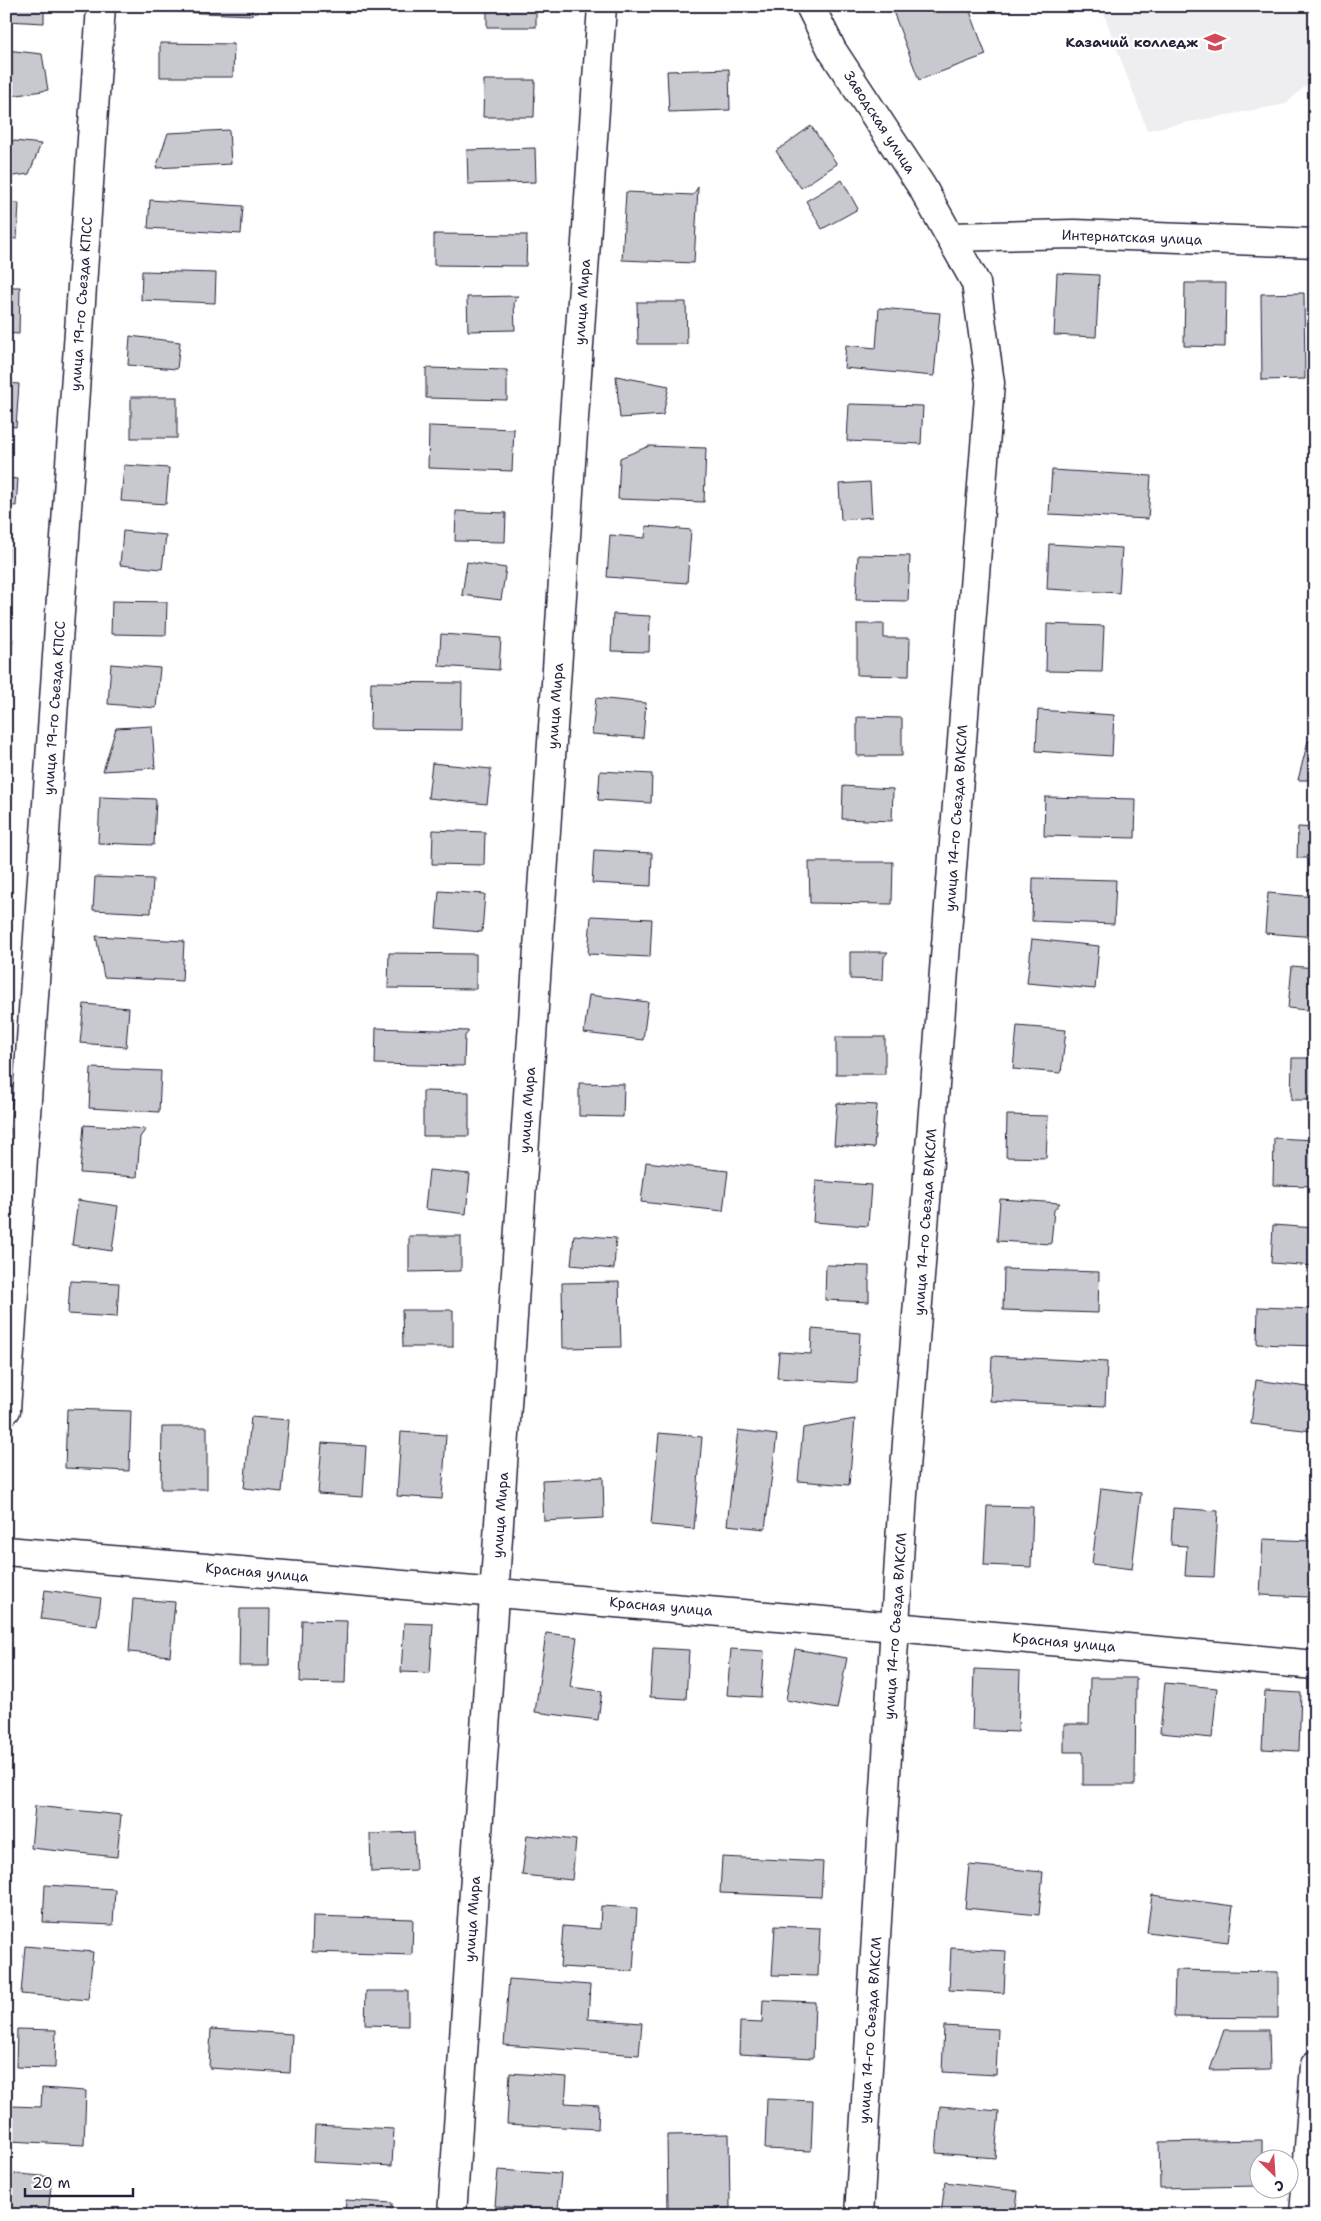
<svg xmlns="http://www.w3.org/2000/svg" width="1321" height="2221" viewBox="0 0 1321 2221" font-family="'Shantell Sans',sans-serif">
<rect width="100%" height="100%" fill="#fff"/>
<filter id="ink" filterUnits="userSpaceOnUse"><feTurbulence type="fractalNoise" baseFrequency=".02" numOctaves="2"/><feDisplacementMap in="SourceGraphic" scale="10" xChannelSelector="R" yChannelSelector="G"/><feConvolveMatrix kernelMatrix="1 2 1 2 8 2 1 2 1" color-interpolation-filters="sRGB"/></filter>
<g filter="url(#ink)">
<polygon fill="#eeeef1" points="1101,6 1315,6 1315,77 1286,104 1147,130"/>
<g fill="#c8c8cf" stroke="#22223b">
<polygon points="6,6 44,6 44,23 6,21"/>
<polygon points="155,6 252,6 252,15 155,11"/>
<rect x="487" y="6" width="49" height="21"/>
<polygon points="891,6 968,6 986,55 919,80"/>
<polygon points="160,43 234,44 233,77 160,77"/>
<polygon points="6,50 42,54 48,90 6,97"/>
<polygon points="729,69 730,110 669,112 667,71"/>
<polygon points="484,80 535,80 534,117 483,117"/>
<polygon points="811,126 837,164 801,188 776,151"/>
<polygon points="229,130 231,164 156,168 168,133"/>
<polygon points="6,140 41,144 29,174 6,177"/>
<polygon points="535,148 536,182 468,184 467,150"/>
<polygon points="842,180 858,209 822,229 806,201"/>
<polygon points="698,187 694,263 622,260 626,192 693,195"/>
<polygon points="150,200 243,206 241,234 148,228"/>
<polygon points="6,203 19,203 17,239 6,238"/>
<polygon points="434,234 527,235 526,266 434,265"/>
<polygon points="142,271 216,273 215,303 141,300"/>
<polygon points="1057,273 1099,275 1096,337 1054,335"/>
<polygon points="1185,283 1226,283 1225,347 1184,346"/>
<polygon points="6,287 20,287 19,334 6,333"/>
<polygon points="1304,293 1305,379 1262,380 1261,294"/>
<polygon points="519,296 514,302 515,330 468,331 467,297"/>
<polygon points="637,302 686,302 687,344 638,344"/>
<polygon points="879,308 940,313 934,376 844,368 846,345 876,348"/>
<polygon points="130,336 180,342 177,369 128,365"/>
<polygon points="426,368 507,370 507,400 426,398"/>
<polygon points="616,376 669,386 663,415 620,418"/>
<polygon points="6,383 19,384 16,427 6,426"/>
<rect x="131" y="397" width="46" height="41"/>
<polygon points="849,404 923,406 921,444 847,441"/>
<polygon points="429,426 514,429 512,471 428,468"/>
<polygon points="649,446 706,448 704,502 618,499 620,458"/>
<polygon points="124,465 169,468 166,504 121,501"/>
<polygon points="1052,470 1151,476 1148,519 1049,514"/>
<polygon points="6,478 18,479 16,506 6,505"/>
<polygon points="870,482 872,517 841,520 839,484"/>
<polygon points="456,511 506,513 505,542 455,541"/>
<polygon points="646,526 691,530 687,583 607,577 610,535 645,538"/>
<polygon points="123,531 166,535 162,569 120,565"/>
<polygon points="6,543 9,543 8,583 6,583"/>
<polygon points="1049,544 1122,548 1119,593 1047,589"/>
<polygon points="858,555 910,556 908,601 856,600"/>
<polygon points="467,562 506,568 501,600 462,595"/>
<polygon points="112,601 167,602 166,635 111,634"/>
<polygon points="613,614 650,616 649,652 611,651"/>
<polygon points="857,624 884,624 884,638 910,638 909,676 857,675"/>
<polygon points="1047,624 1104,626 1102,672 1046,671"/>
<polygon points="441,634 501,638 499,670 439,666"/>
<polygon points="6,639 13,639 10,673 6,673"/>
<polygon points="111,664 160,668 156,708 108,704"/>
<polygon points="371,682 462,683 461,730 370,729"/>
<polygon points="596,698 646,703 643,738 592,734"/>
<polygon points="1038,710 1114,715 1112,756 1036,751"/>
<polygon points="857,717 902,718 902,756 857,756"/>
<polygon points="152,726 155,768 103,771 116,728"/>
<polygon points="1308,741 1315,741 1315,780 1298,780"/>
<polygon points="432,763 491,769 487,804 428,798"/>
<polygon points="600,771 652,774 651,803 598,800"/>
<polygon points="843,786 893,789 892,821 842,819"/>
<polygon points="100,797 156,799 154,845 98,843"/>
<polygon points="1045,797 1136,799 1135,838 1044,836"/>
<polygon points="1298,827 1315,828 1315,858 1297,858"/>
<polygon points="433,830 485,832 484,865 432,864"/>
<polygon points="594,850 652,853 651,886 592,883"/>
<polygon points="809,862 893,862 892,904 810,903"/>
<polygon points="95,877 153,879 151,913 93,910"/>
<polygon points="1033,878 1116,880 1114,924 1032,921"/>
<polygon points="439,891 485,894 482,932 436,928"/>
<polygon points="1268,893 1315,897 1315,937 1265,933"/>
<polygon points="591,916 652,919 650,957 588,954"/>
<polygon points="96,936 184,941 182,981 104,977"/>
<polygon points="1032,939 1099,946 1095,989 1027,983"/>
<polygon points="850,952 888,952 884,957 883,980 850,979"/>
<polygon points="389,953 476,954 476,989 388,988"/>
<polygon points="1292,966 1315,968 1315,1011 1288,1008"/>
<polygon points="589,995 648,1002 643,1040 584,1033"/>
<polygon points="84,1004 129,1008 126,1047 80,1043"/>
<polygon points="1017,1026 1066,1030 1061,1073 1013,1069"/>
<polygon points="376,1028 469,1031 465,1036 464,1066 375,1064"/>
<rect x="836" y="1037" width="49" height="37"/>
<polygon points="1292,1058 1315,1058 1315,1100 1291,1100"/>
<polygon points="91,1068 161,1071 159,1112 89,1108"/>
<polygon points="579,1083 624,1084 623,1117 579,1116"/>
<polygon points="423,1091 469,1092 469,1136 423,1136"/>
<polygon points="837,1103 877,1105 874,1148 834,1145"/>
<polygon points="1007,1115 1048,1116 1046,1158 1006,1157"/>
<polygon points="84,1125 146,1129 140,1137 137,1177 80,1173"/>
<polygon points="1274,1138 1315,1140 1315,1186 1273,1185"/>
<polygon points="646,1162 728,1171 723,1211 641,1202"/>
<polygon points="429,1170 470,1174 466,1214 425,1209"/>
<polygon points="816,1181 871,1185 868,1226 813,1222"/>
<polygon points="1000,1199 1060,1203 1054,1210 1051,1244 997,1241"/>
<polygon points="78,1200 118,1206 112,1251 72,1245"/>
<polygon points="1273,1225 1315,1228 1315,1266 1271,1263"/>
<polygon points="574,1235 616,1238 614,1269 571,1265"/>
<polygon points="409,1236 461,1236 461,1271 409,1272"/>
<polygon points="826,1265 869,1266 869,1302 825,1300"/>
<polygon points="1004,1269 1099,1272 1098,1313 1003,1310"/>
<polygon points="70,1281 119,1283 117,1317 68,1314"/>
<polygon points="619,1282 621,1347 563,1348 562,1283"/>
<polygon points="1258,1307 1315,1309 1315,1346 1257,1344"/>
<polygon points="402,1310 453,1310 453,1347 403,1347"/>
<polygon points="812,1329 860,1333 857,1383 777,1378 779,1352 811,1354"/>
<polygon points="992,1356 1107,1362 1105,1406 990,1401"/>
<polygon points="1256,1380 1315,1388 1312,1431 1251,1424"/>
<polygon points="67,1409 131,1411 129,1471 65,1468"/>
<polygon points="251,1417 289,1420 282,1492 244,1488"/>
<polygon points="855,1419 849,1485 798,1481 803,1428"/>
<polygon points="162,1427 207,1427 207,1489 161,1489"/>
<polygon points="738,1430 777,1435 765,1529 727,1525"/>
<polygon points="401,1432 446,1435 442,1499 397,1496"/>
<polygon points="659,1433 702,1437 694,1529 651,1525"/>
<polygon points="322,1443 366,1446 363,1497 318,1494"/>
<polygon points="603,1477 604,1518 544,1521 542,1480"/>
<polygon points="1101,1488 1141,1493 1132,1569 1092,1564"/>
<polygon points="987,1506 1033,1507 1031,1567 984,1565"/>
<polygon points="1173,1508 1218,1511 1214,1577 1185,1576 1187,1546 1171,1545"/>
<polygon points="1263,1539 1312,1541 1309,1597 1260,1595"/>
<polygon points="45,1590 101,1598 97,1626 41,1619"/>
<polygon points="133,1599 175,1602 170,1656 129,1652"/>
<polygon points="240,1609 270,1609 269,1666 239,1666"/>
<polygon points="302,1620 347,1621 345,1683 300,1682"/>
<polygon points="404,1623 433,1624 430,1673 401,1672"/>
<polygon points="546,1633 577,1637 570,1687 602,1691 598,1720 535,1712"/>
<polygon points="653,1648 689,1650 686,1699 650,1697"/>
<polygon points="731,1649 764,1651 761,1697 727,1695"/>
<polygon points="795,1649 847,1658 837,1709 786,1700"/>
<polygon points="974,1669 1020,1671 1018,1732 972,1730"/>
<polygon points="1090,1678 1136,1678 1135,1785 1083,1785 1083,1752 1064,1752 1064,1724 1089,1724"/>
<polygon points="1165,1683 1217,1688 1212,1738 1160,1733"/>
<polygon points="1265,1691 1301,1693 1299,1751 1262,1749"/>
<polygon points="35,1806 121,1815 117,1857 31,1848"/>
<polygon points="414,1832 416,1870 371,1872 370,1834"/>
<polygon points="527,1835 576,1840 572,1880 522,1875"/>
<polygon points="722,1857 823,1862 821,1897 720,1893"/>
<polygon points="969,1865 1043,1872 1039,1915 965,1908"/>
<polygon points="45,1885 115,1889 113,1925 43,1922"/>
<polygon points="1152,1895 1233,1906 1228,1942 1147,1932"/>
<polygon points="601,1906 637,1908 633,1971 560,1967 563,1926 600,1929"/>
<polygon points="313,1916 413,1919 412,1955 312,1952"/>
<polygon points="775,1926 820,1928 818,1976 772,1975"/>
<polygon points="25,1946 93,1952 88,2000 21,1994"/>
<polygon points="951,1948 1006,1951 1004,1993 949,1990"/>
<polygon points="1175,1970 1278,1972 1278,2018 1174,2017"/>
<polygon points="509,1979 590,1985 588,2019 642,2023 639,2055 504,2045"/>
<polygon points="366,1991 408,1991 408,2026 365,2025"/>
<polygon points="763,2000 815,2002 813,2058 739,2054 740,2022 762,2023"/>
<polygon points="944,2026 998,2029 996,2075 942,2072"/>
<polygon points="17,2029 56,2030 55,2068 16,2067"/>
<polygon points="211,2029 292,2034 290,2073 209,2068"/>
<polygon points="1224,2030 1269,2030 1270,2069 1210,2070"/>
<polygon points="510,2073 567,2077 565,2103 599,2105 598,2129 507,2124"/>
<polygon points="42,2088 86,2091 84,2145 10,2141 11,2106 41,2107"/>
<polygon points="767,2099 813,2101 811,2151 765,2149"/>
<polygon points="940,2106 999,2111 995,2158 936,2153"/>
<polygon points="315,2125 394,2129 392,2166 313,2162"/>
<polygon points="729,2134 730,2208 668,2210 667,2135"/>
<polygon points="1262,2140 1262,2158 1258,2158 1258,2186 1160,2188 1159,2142"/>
<polygon points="498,2170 561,2174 558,2210 495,2206"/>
<polygon points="9,2173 52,2177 48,2214 6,2209"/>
<polygon points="945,2182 1018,2191 1015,2215 941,2215"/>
<polygon points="346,2200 392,2203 392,2215 345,2215"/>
</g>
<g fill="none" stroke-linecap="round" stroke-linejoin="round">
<g stroke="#22223b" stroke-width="31">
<g id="street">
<polyline points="950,237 1074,234 1315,243"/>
<polyline points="6,1410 101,6"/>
<polyline points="6,1551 895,1627 1315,1665"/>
<polyline points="452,2215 602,6"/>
<polyline points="1304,2215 1315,2065"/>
</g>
</g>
<g stroke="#22223b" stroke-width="31">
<polyline id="secondary" points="810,6 832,50 922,187 976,283 990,383 903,1494 859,2215"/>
</g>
<use href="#street" stroke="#fff" stroke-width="28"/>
<use href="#secondary" stroke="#fff" stroke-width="28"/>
</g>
</g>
<defs>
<g id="university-bare" transform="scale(1.725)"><path d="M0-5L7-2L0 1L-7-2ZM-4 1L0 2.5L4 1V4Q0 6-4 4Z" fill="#d1495b" stroke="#fff" stroke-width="2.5" paint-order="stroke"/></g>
</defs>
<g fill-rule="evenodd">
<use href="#university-bare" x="1215" y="42"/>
</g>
<g text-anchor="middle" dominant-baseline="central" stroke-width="5" stroke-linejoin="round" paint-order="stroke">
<g font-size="14" font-weight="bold" fill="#22223b" stroke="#fff" text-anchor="end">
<text x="1198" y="42">Казачий колледж</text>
</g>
<g font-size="14" fill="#22223b" stroke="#fff">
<text transform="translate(880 122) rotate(57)">Заводская улица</text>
<text transform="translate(1132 237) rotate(2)">Интернатская улица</text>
<text transform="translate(582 302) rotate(-86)">улица Мира</text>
<text transform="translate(81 304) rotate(-86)">улица 19-го Съезда КПСС</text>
<text transform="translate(555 706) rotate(-86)">улица Мира</text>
<text transform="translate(54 708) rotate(-86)">улица 19-го Съезда КПСС</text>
<text transform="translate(956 818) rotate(-86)">улица 14-го Съезда ВЛКСМ</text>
<text transform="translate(527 1110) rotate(-86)">улица Мира</text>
<text transform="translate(925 1222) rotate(-86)">улица 14-го Съезда ВЛКСМ</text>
<text transform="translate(500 1515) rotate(-86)">улица Мира</text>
<text transform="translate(257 1572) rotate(5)">Красная улица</text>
<text transform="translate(661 1606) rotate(5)">Красная улица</text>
<text transform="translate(895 1626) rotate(-86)">улица 14-го Съезда ВЛКСМ</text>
<text transform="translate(1064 1642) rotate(5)">Красная улица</text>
<text transform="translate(472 1919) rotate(-86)">улица Мира</text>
<text transform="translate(870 2030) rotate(-86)">улица 14-го Съезда ВЛКСМ</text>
</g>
</g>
<rect width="1321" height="2221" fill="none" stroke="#fff" stroke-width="25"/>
<rect x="12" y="12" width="1296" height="2196" fill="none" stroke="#22223b" stroke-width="2" filter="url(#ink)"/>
<g transform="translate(1274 2174) rotate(155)"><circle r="24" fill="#ffffff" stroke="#a7a7b1"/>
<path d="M0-4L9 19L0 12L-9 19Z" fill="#d1495b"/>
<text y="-8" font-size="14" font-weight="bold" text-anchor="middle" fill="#22223b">С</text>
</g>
<path d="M25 2188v8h108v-8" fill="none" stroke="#22223b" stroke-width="2.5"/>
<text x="32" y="2188" font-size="15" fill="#22223b" stroke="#ffffff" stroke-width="4" paint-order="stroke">20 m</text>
</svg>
